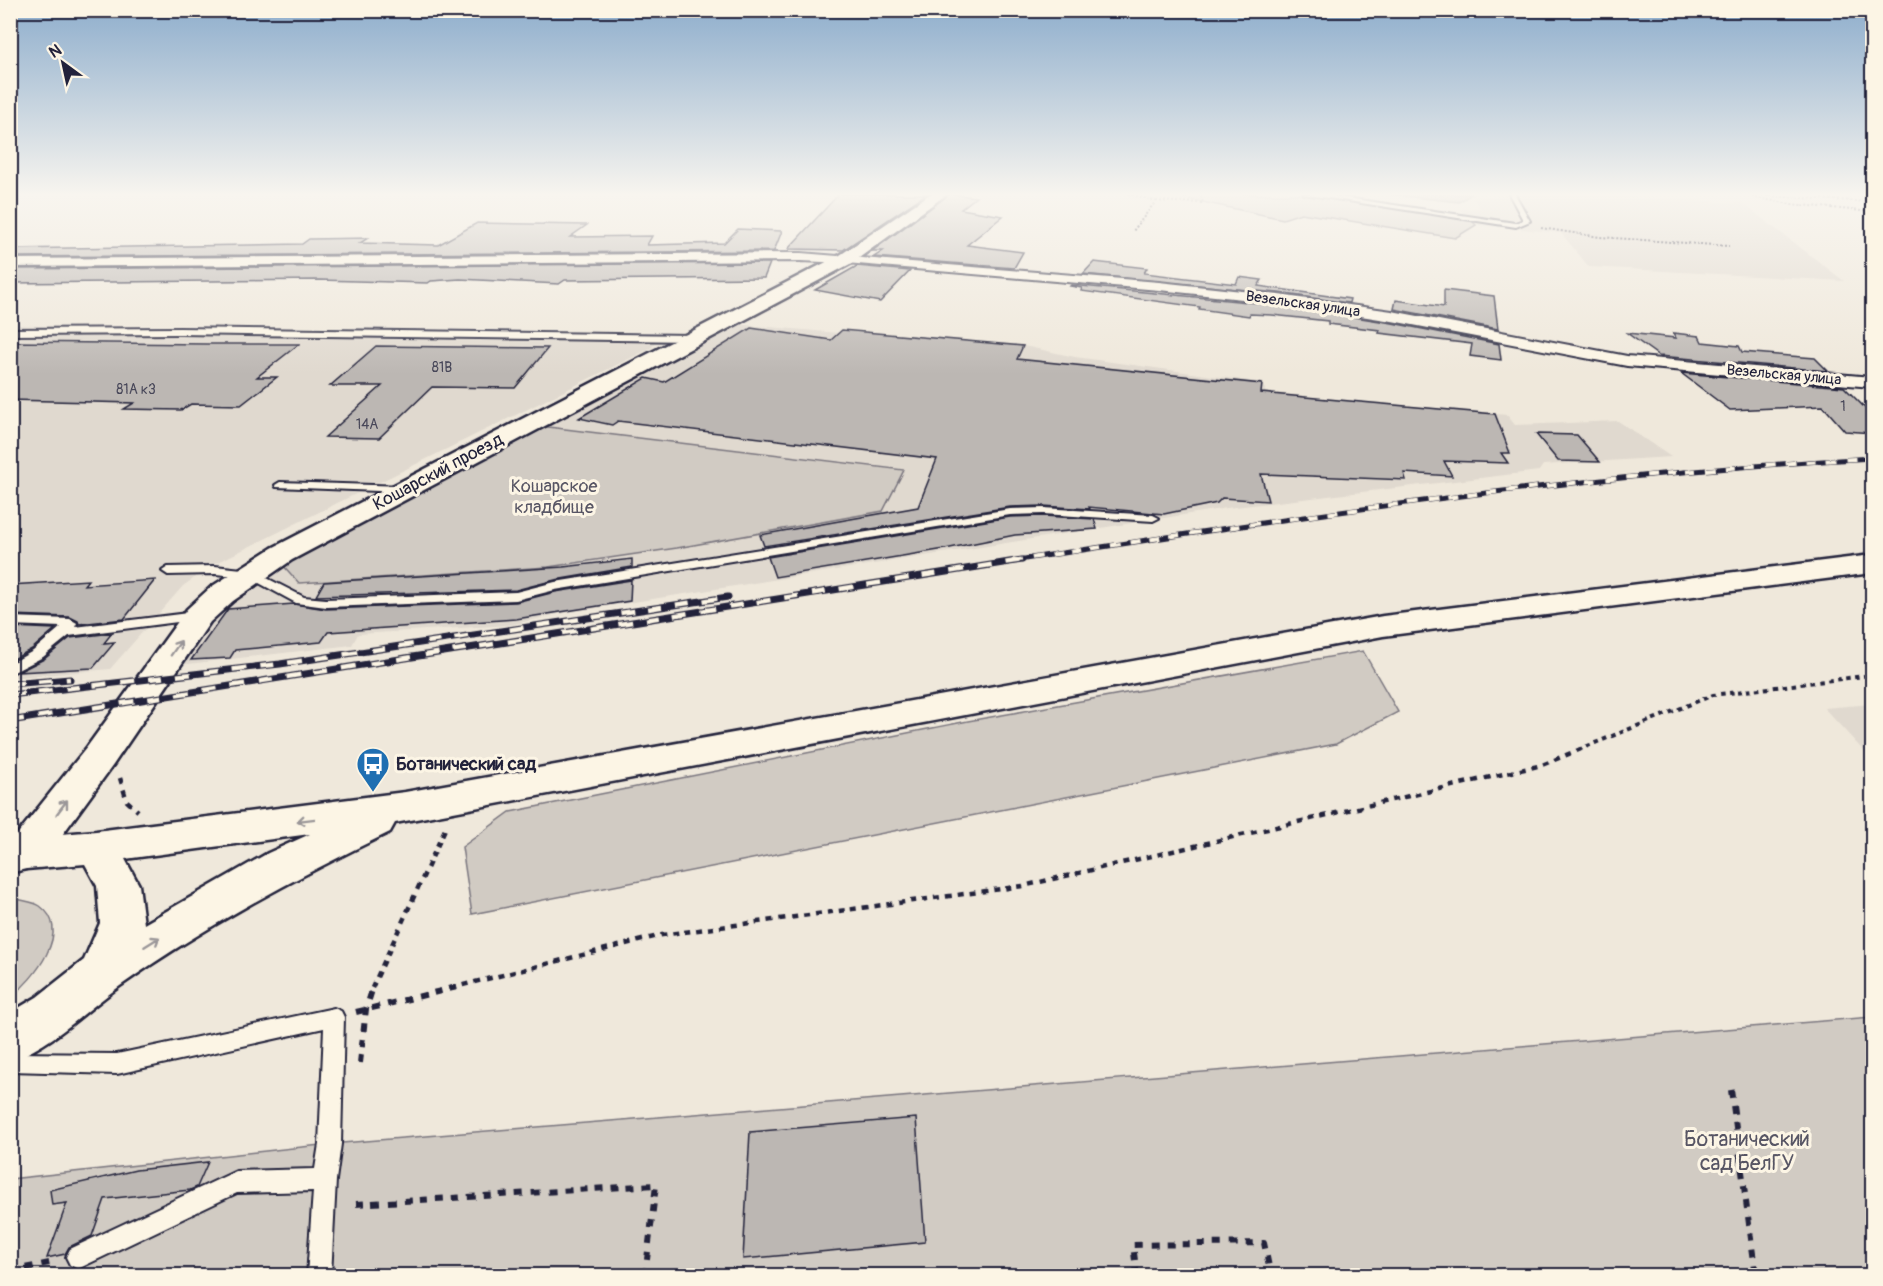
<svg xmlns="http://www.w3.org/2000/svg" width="1883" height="1286" viewBox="0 0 1883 1286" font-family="Pangolin,sans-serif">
<rect width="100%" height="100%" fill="#efe8db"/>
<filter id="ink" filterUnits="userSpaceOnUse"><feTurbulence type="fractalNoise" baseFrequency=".0167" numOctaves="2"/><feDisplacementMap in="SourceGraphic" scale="12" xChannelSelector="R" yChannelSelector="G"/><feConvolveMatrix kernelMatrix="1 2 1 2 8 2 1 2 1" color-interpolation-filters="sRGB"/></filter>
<g filter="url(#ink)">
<g fill="#e0d9cf">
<polygon points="1505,194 1576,194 1742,203 1844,281 1589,267 1561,233 1476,225 1459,209 1480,208 1473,198 1503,196"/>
<polygon points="11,311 13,311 15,325 254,335 661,336 651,348 214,564 183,586 110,669 11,678"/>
<polygon points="734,324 896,338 899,334 1024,346 1075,357 1264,383 1265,392 1507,415 1515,425 1618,421 1671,457 1543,465 1539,471 1227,508 558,614 511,625 358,634 352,645 162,667 235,586 280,562 548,567 677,548 883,511 904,470 540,426"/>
<polygon points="1872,704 1872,760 1824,708"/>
</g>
<g fill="#d1cbc3" stroke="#7a767f" stroke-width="1.5">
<polygon points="1165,194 1299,194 1470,219 1476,225 1455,238 1301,213 1283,219"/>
<polygon points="540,426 904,470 883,511 677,548 548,567 299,583 280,562"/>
<polygon points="1363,651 1398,712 1336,744 472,914 462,847 510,812 968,721"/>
<path d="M17 899C23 901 34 902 40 906 74 931 33 980 11 997V900Z"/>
<polygon points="1872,1017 1872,1275 11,1275 10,1179 330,1144"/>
</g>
<polygon fill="#a6a2a2" stroke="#716f79" stroke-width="1.5" points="1384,194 1472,194 1459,202"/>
<g fill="#bcb7b3" stroke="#22223b" stroke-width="1.5">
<polygon points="839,194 926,194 843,250 788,249"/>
<polygon points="949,194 976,197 961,209 1003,216 967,245 1023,252 1014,268 874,257 883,251 872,251"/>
<polygon points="477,223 587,225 570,237 652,236 647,245 724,243 738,229 782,231 774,251 10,257 10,249 302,244 309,239 368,238 360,243 438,245"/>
<polygon points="1094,262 1147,268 1144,273 1236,284 1239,277 1262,280 1258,286 1350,299 1349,303 1279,293 1083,274"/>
<polygon points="770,263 764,278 565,280 559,284 460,279 431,281 428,283 320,280 10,283 10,269"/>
<polygon points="857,266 910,271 880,302 815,290"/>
<polygon points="1071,285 1279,305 1392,323 1499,344 1501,360 1470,356 1472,344 1379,333 1380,330 1328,324 1328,321 1272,315 1250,314 1249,316 1199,309 1200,307 1081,291 1082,288 1070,286"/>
<polygon points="1444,290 1494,296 1498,329 1394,309 1396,300 1444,307"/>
<polygon points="751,328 831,340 842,330 1023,346 1017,359 1262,384 1261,393 1495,414 1510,453 1501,453 1508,463 1444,461 1452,476 1404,473 1406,480 1261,474 1268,501 1222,498 1217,503 1164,514 1089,507 1090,509 1043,506 1010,507 764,546 760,535 918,507 937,459 618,421 612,425 579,418 646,378 664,382"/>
<polygon points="1627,333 1676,338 1673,333 1699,336 1702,342 1739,346 1742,352 1815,358 1828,371 1659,356"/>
<polygon points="10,342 207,344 299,344 257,377 277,377 241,405 191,404 181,410 124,409 134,403 10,400"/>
<polygon points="376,346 548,348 515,388 432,387 379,438 325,437 382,386 330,386"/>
<polygon points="1681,373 1844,387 1872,415 1872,433 1845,431 1823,406 1730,410"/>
<polygon points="1536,434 1577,435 1600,462 1558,461"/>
<polygon points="1043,516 1094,519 1097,529 1015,535 945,549 775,577 768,557 1010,517"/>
<polygon points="632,559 632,567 555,580 516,590 316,596 324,582 563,567"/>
<polygon points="88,580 84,585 155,580 124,619 79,624 78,621 70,617 10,615 10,585"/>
<polygon points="631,580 630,601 516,619 328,632 321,642 235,650 230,658 191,660 228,609 294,604 326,609 516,602 555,592"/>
<polygon points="10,627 55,629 32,649 10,661"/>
<polygon points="112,633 104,643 115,642 93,668 18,672 44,659 70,638"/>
<polygon points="916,1118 925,1242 743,1259 750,1132"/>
<polygon points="208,1162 197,1187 190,1190 105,1199 92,1236 69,1247 65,1254 47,1258 67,1203 52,1205 50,1190 136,1170"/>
</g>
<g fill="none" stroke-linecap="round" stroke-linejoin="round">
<g stroke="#22223b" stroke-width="4">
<g id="service">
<polygon points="1303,194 1320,194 1515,223 1523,220 1509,194 1515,194 1530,221 1516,227"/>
<polygon points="180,328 693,335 697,338 693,341 180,334 10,335 10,329"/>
<polygon points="280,482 404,486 409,489 404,492 276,487 275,485"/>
<polygon points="1043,508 1153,515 1159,518 1153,521 1043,514 1010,515 555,590 516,600 326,607 296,603 248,577 215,574 168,575 162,571 168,567 215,566 251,570 304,597 326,599 516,592 555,582 1010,509"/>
<polygon points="196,612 201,613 203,616 201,619 69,636 43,657 10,674 10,664 33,651 61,627 10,625 10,617 70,619 77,623 75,627"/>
<polygon points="334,1008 341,1011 344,1017 341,1144 336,1180 331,1276 307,1276 313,1191 237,1193 86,1265 78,1269 70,1265 66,1257 70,1249 236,1171 315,1169 319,1144 324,1028 117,1074 10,1071 10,1053 117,1054"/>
</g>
</g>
<g stroke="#22223b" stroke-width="4">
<polygon id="minor" points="801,253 1159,282 1279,295 1392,311 1627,356 1872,377 1872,387 1627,366 1392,321 1279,303 1159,290 846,263 801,261 10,267 10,259"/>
</g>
<g stroke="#22223b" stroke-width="5">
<polygon id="tertiary" points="930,194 947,194 852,263 292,560 233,601 210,622 113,765 41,864 26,869 11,864 11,842 87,747 187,609 211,587 272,548 840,255"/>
</g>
<g stroke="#22223b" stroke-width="5">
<path id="secondary" d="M1872 555V573L1383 636 395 823 390 832C297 877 205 926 120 986 82 1013 55 1044 10 1061V1013L37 997 84 960 100 923 97 886 85 864 26 869 10 873V841L26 837 96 831 405 792 1383 616ZM310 834 268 853 144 924 139 885 125 859Z"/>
</g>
<g stroke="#22223b" stroke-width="2" stroke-dasharray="2 2" stroke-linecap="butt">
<polyline points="1128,194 1156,201 1133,231"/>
<polyline points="1734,194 1872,202"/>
<polyline points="1752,197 1791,204 1872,212"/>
<polyline points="1156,201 1203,203 1200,194"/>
<polyline points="1541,228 1600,237 1729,246"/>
</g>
<polyline stroke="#22223b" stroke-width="4" stroke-dasharray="4.5 4.5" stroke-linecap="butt" points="1578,750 1713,695 1872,675"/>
<g stroke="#22223b" stroke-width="4.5" stroke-dasharray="6 6" stroke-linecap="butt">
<polyline points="120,778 127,801 138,811"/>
<polyline points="10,813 18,807"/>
<polyline points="372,988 446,827"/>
<polyline points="451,988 662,935 1023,886 1542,765 1581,749"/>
</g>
<g stroke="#22223b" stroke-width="6" stroke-dasharray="8 8" stroke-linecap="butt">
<polyline points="356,1012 457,987"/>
<polyline points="360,1063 366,1009 373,987"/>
<polyline points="1731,1090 1756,1276"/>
<polyline points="356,1204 656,1185 645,1276"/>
<polyline points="10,1271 54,1262"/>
<polyline points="1137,1276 1133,1245 1264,1243 1271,1276"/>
</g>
<use href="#service" fill="#fcf5e5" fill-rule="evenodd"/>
<use href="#minor" fill="#fcf5e5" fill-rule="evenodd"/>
<use href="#tertiary" fill="#fcf5e5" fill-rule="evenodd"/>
<use href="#secondary" fill="#fcf5e5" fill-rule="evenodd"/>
<g stroke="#22223b" stroke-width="5">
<path id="rail-far1" d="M1012 561C1298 516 1583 474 1872 458"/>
</g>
<g stroke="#22223b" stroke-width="7">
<g id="rail">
<polyline points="10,684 70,679"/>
<polyline points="10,695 280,664 728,597"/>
<polyline points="10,721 1022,560"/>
</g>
</g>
<use href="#rail-far1" stroke="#fcf5e5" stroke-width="4" stroke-dasharray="10" stroke-linecap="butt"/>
<use href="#rail" stroke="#fcf5e5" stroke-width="4.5" stroke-dasharray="14" stroke-linecap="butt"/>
</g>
<defs><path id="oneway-shaft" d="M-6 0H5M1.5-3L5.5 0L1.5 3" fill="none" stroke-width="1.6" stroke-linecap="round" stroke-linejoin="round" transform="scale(1.5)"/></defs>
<g stroke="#9a9698">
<use href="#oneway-shaft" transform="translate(176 648) rotate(-55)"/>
<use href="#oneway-shaft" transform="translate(62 807) rotate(-53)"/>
<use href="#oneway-shaft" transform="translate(306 820) rotate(173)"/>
<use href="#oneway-shaft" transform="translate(152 942) rotate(-32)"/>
</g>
</g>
<linearGradient id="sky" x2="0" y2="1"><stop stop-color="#8dadcc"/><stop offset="0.52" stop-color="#f8f5ef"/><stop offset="1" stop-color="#f8f5ef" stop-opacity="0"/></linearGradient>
<rect width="1883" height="374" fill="url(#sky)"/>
<defs>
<g id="bus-pin" transform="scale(1.725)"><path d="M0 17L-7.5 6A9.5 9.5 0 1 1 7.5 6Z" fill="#1f6fb2" stroke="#fcf5e5"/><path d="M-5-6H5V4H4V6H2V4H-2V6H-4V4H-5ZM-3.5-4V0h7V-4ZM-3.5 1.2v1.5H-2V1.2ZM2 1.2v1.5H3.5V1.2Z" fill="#fff"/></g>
</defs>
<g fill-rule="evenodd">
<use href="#bus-pin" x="373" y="764"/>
</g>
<g text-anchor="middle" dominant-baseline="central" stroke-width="6" stroke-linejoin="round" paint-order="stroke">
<g font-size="14" fill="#484759">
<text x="442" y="367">81В</text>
<text x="136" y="389">81А к3</text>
<text x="1843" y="406">1</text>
<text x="367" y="424">14А</text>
</g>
<g font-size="15" fill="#22223b" stroke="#fcf5e5">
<text transform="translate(1303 304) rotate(8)">Везельская улица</text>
<text transform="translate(1784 375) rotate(5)">Везельская улица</text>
</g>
<g font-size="18" fill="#22223b" stroke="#fcf5e5">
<text transform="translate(438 472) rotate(-28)">Кошарский проезд</text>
</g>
<g font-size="18" fill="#575564" stroke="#fcf5e5">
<text x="554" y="486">Кошарское<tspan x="554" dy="21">кладбище</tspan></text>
</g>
<g font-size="18" font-weight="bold" fill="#22223b" stroke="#fcf5e5" text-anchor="start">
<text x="396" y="764">Ботанический сад</text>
</g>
<g font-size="21" fill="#575564" stroke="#fcf5e5">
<text x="1747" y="1139">Ботанический<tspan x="1747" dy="24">сад БелГУ</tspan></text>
</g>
</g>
<rect width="1883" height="1286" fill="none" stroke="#fcf5e5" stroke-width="36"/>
<rect x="18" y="18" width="1847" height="1250" fill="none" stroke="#22223b" stroke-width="2" filter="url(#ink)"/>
<g transform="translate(63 63) rotate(327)" stroke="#fcf5e5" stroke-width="4.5" paint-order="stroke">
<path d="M0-4.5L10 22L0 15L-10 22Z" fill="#22223b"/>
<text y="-9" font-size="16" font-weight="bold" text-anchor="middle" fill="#22223b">N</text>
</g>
</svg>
